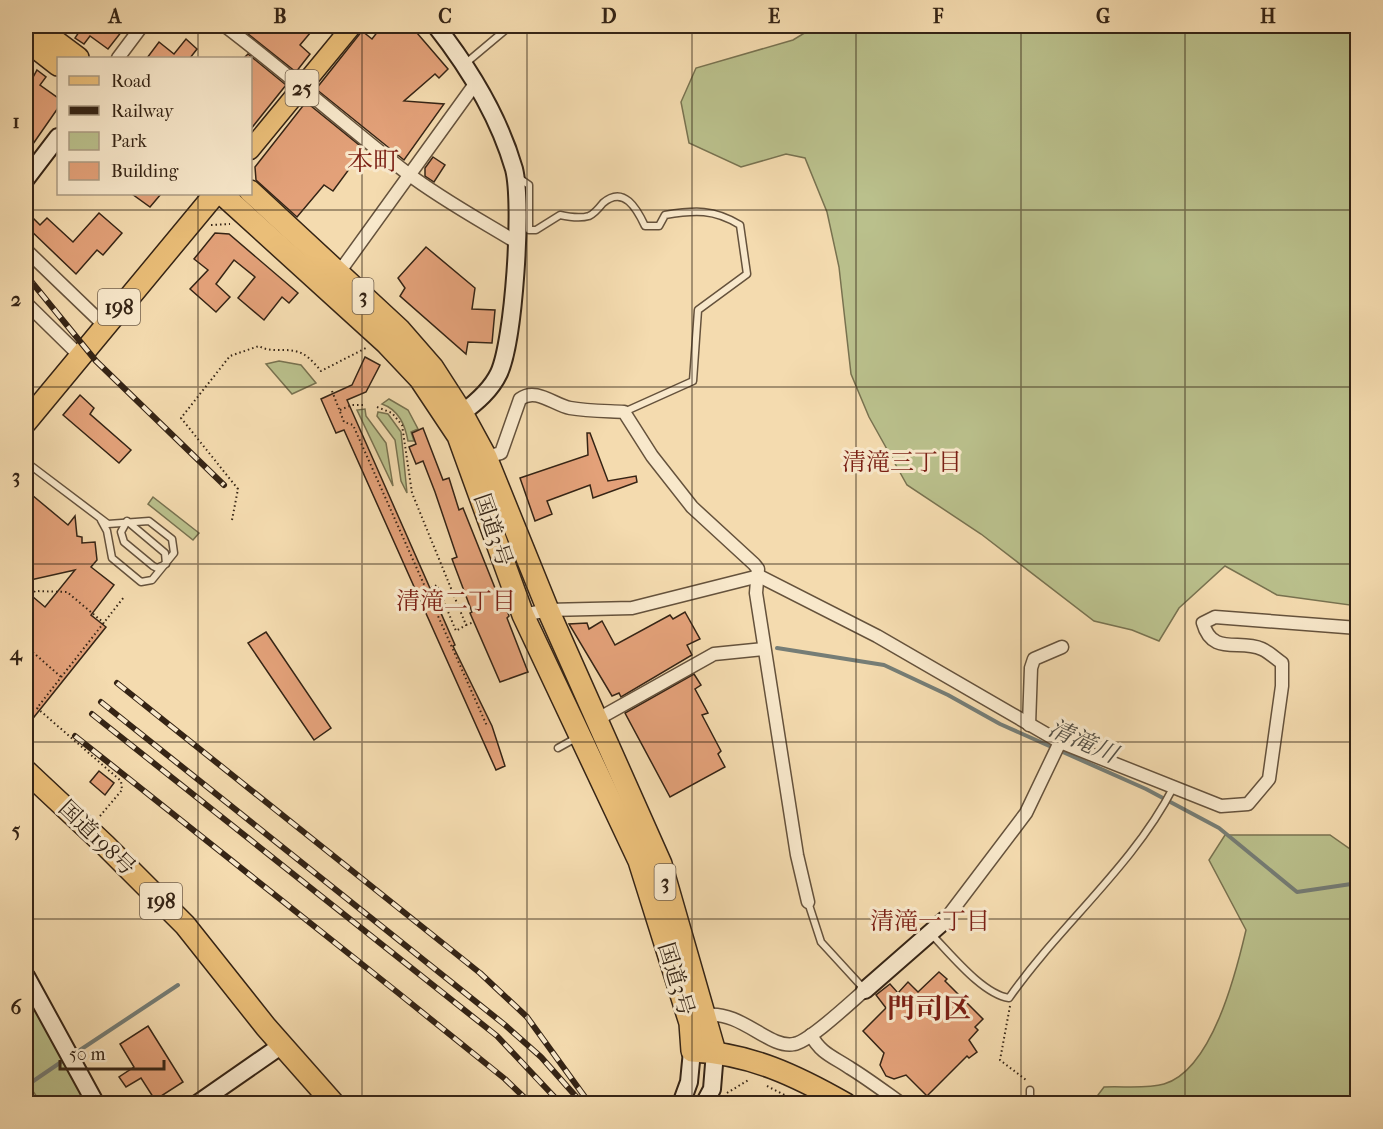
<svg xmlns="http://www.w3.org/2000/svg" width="1383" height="1129" viewBox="0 0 1383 1129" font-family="'IM FELL French Canon','Noto Serif JP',serif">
<rect width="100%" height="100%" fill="#f4dbaf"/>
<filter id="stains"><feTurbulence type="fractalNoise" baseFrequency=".00333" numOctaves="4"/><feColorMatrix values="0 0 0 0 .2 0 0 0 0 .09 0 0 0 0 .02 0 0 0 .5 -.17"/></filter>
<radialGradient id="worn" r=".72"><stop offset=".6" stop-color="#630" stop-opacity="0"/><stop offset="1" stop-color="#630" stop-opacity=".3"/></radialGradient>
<g fill="#bac08c" stroke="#787250" stroke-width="1.5">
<polygon points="816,26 1357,26 1357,606 1277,595 1225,566 1179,608 1159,641 1132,630 1094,621 981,534 907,485 869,417 851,374 839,267 827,212 805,158 786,154 741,167 689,143 681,102 696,68 793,40"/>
<polygon points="279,361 301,365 316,383 292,394 266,364"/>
<path d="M389 399 408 410 418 429 411 432 414 441H408C405 425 399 410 382 404Z"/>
<polygon points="365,409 366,416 386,443 393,486 357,410"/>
<polygon points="378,412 388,414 401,432 407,493 401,481 395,440 377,416"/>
<polygon points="153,497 199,533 193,540 148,504"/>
<path d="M1225 835H1330L1357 854V1103H1092L1104 1087C1123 1086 1147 1089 1164 1084 1212 1070 1236 973 1246 930L1209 860Z"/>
<polygon points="26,987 86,1103 41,1103 26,1081"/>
</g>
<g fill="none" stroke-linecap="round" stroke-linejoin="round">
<g stroke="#757d76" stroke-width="4">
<polyline points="777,648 884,665 948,695 1000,724 1146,789 1219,828 1297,892 1358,883"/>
<polyline points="74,1054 178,985"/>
<polyline points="26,1086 67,1058"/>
</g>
</g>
<g fill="#e3a179" stroke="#352415" stroke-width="1.5">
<polygon points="76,26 126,26 108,49 90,36 84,44 75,38 81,29"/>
<polygon points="238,26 316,26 300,45 310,54 296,72"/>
<polygon points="382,26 411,26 448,69 439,78 435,74 404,101 444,104 404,160 316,89 362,31 372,39"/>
<polygon points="186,39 197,49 190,58 147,58 159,42 174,54"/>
<polygon points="248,54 286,85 250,130 250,58 244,58"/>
<polygon points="37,70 46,77 40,85 58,98 58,108 26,154 26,74 32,79"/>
<polygon points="306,102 364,149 333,191 324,185 297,217 256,180 255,167"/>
<polygon points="433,157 445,165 434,182 425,176 425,168"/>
<polygon points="132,194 161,194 150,207"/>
<polygon points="26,211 40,225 47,218 73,242 99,213 122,233 103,255 97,250 76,274 26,226"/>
<polygon points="215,233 229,234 298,293 289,303 282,297 264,320 238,298 255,277 234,260 216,284 230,297 216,312 190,289 208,270 194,259"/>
<polygon points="426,247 475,288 472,309 495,310 492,343 468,342 466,354 400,296 405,288 398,278"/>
<polygon points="365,357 380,365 366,392 347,400 455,645 453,646 492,726 505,766 496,770 344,430 336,433 321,399 352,385"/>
<polygon points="80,395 94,408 90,414 131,450 119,463 63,415"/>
<polygon points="423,428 443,480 449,478 459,510 463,508 501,603 504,602 509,616 507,618 528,672 500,682 470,613 472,612 452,559 457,557 435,492 423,461 416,464 409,447 416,444 412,433"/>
<polygon points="587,433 590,433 608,481 636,476 637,482 593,498 590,485 547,501 552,514 535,521 520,478 588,455"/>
<polygon points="26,490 68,525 75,516 77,536 82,537 82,543 95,542 97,560 91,567 114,585 91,615 106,627 26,727 26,591 45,607 75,570 26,581 30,570 26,566"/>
<polygon points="685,612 700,639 687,645 692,655 621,697 619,693 612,696 569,624 587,623 589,629 602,621 615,645 670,615 673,619"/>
<polygon points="266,632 331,728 314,740 248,643"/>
<polygon points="694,674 701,685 695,689 708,713 702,715 721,751 718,754 725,767 670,797 625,713"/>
<polygon points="99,771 114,783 105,795 90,782"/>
<polygon points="939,972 947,979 945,981 983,1019 975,1027 978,1030 969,1040 977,1052 969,1058 967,1056 927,1096 906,1075 894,1079 886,1076 880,1065 884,1053 863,1031 886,1008 876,995 890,984 898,993 908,982 918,992"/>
<polygon points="148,1026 183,1082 155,1100 141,1078 126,1087 119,1077 134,1067 120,1044"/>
</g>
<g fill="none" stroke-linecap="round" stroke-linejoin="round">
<g stroke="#65523c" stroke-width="9">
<g id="lane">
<polyline points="466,63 510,26"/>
<path d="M519 178 529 185V230H536L560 215C569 217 579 219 589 216 594 214 599 208 603 203 624 185 637 209 645 226H659L665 215C695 210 714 209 740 225L747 274 698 310 693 381 624 412"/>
<polyline points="26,462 108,524 149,521 172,539 174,553 152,580 141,582 112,558 107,531 101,520"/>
<polygon points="127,521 165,553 166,564 157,568 153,566 124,542 121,532"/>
<polyline points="558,748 576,738"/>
<polyline points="808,902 821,942 865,990"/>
<path d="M931 934C950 953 982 994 1009 998 1060 925 1133 866 1173 788"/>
<polyline points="1030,1104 1030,1090"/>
</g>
</g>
<g stroke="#65523c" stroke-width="15">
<g id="street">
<path d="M225 26C287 73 345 125 407 173 441 199 480 220 516 242"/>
<polyline points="118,58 142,26"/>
<polyline points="26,250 104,325"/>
<polyline points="335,278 475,84"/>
<polyline points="26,303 80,356"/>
<path d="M486 457 501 453 520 399C536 387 554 405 570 408 587 411 606 411 624 412L652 456 692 507 754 564 758 569 756 593 797 855 808 902"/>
<path d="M523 615 548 610 632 608 759 576 877 636 1060 742 1221 806 1248 804 1269 779 1282 686V663C1276 659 1269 652 1262 649 1239 639 1212 656 1203 623L1215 617 1358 628"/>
<polyline points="596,720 714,654 764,649"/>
<polyline points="1029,725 1031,668 1034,659 1062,647"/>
<polyline points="945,920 1026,813 1060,742"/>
<path d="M707 1015C742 1011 769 1049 794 1044 809 1042 851 1002 865 990"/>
<path d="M811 1035C821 1054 834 1057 850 1068 868 1079 885 1092 902 1104"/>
</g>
</g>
<g stroke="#352415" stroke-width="20">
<g id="secondary">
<path d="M436 26C469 68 499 117 514 169 523 204 514 340 499 373 491 390 477 402 462 413"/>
<polyline points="26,179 58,137"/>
<polyline points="26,976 96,1104"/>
<polyline points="865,990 945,920"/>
<polyline points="197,1104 282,1045"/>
<polyline points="681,1104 689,1082 692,1051"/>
<polyline points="704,1104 712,1089 715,1052"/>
</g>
</g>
<g stroke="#352415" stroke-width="21">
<polyline id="primary" points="250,150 352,26"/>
</g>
<g stroke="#352415" stroke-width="24">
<g id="highway">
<polyline points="35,26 78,58"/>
<polyline points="26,40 58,65"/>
<polyline points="250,191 399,329 433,368 462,413 486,457 548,610 661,864 715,1052"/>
<path d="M222 194 386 343 420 379 458 436 523 615 639 861 690 1023 692 1051C749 1053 797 1076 846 1104"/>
<polyline points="26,422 215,194"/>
<polyline points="26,771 105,845 185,925 266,1027 334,1104"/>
</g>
</g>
<g stroke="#352415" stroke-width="2" stroke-dasharray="1.5 3" stroke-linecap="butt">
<polyline points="211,225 230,224"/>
<polyline points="332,391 344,422 353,425 487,726"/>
<polyline points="377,407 392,413 402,425 412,493 466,625 474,622"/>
<polyline points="340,410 352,405 365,405"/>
<path d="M232 520 238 489 181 418 230 356 259 346C272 354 288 346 303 354 309 357 316 365 321 371L366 348"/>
<polyline points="427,590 437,585 456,631 466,625"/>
<polyline points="26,603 35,591 67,592 104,623"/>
<polyline points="26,646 61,677"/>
<polyline points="100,816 122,790 121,781 37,708 124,597"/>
<polyline points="1010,1006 1000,1060 1026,1080"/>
<polyline points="767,1086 802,1104"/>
<polyline points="727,1093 750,1079"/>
</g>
<use href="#lane" stroke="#f8e8cb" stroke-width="6"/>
<use href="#street" stroke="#f8e8cb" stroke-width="12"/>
<use href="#secondary" stroke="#f8e8cb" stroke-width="16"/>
<use href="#primary" stroke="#eabe78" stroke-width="18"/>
<use href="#highway" stroke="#eabe78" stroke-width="21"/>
<g stroke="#352415" stroke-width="6">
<g id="rail">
<polyline points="26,275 96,361 224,485"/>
<polyline points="117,683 480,973 527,1017 590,1104"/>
<polyline points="101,702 505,1025 541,1057 580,1101"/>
<polyline points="92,714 497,1036 561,1104"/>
<polyline points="75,736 397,992 505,1079 531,1104"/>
</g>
</g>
<use href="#rail" stroke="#f8e8cb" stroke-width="4" stroke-dasharray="11" stroke-linecap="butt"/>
</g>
<path fill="none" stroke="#352415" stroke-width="1.5" stroke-opacity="0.55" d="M198 26V58M362 26V1104M527 26V1104M692 26V1104M856 26V1104M1021 26V1104M1185 26V1104M198 194V1104M26 210H1358M26 387H1358M26 564H1358M26 742H1358M26 919H1358"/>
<g text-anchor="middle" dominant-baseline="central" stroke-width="6" stroke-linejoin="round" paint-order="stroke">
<g fill="#f8e8cb" stroke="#705f4c" stroke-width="1.5">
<rect x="285.5" y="70" width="33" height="36" rx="4.5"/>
<rect x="352.5" y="278" width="21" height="36" rx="4.5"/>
<rect x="98" y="289" width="42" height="36" rx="4.5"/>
<rect x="654.5" y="864" width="21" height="36" rx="4.5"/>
<rect x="140" y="883" width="42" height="36" rx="4.5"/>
</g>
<g font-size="21" font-weight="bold" fill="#352415">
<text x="302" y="88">25</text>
<text x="363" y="296">3</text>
<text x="119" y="307">198</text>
<text x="665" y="882">3</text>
<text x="161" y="901">198</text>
</g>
<g font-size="22" fill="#352415" stroke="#f8e8cb">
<text transform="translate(493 530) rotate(71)">国道3号</text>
<text transform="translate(97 838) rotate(44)">国道198号</text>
<text transform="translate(676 979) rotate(73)">国道3号</text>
</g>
<g font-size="24" fill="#7a1f14" stroke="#f8e8cb">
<text x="902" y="462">清滝三丁目</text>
<text x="456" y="601">清滝二丁目</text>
<text x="930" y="921">清滝一丁目</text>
</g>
<g font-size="24" font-style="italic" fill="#555045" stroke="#f8e8cb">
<text transform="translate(1083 741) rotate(24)">清滝川</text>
</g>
<g font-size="26" fill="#7a1f14" stroke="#f8e8cb">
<text x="373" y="161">本町</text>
</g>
<g font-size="28" font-weight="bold" fill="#7a1f14" stroke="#f8e8cb">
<text x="929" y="1008">門司区</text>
</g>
</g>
<rect width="1383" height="1129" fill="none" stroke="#f4dbaf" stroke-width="66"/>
<rect x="57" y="57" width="195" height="138" fill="#f8e8cb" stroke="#aa9a82" stroke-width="1.5"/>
<rect x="69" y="76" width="30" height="9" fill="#eabe78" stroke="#aa9a82" stroke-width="1.5"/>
<text x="111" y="87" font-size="18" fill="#352415">Road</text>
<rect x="69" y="106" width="30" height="9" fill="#352415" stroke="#aa9a82" stroke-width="1.5"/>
<text x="111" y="117" font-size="18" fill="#352415">Railway</text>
<rect x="69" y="132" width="30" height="18" fill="#bac08c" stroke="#aa9a82" stroke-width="1.5"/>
<text x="111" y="147" font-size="18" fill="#352415">Park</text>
<rect x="69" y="162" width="30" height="18" fill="#e3a179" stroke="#aa9a82" stroke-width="1.5"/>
<text x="111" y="177" font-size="18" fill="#352415">Building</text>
<path d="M60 1060v9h104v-9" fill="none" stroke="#352415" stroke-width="3"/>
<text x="69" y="1060" font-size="18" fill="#352415" stroke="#f8e8cb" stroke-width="4.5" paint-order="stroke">50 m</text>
<rect x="33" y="33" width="1317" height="1063" fill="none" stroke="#352415" stroke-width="2"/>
<g font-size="20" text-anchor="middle" font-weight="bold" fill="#352415">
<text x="115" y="23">A</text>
<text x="280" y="23">B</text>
<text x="445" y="23">C</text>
<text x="609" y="23">D</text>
<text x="774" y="23">E</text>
<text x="938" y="23">F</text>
<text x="1103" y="23">G</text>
<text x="1268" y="23">H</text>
<text x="16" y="128">1</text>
<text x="16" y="306">2</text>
<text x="16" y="483">3</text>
<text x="16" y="660">4</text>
<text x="16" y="837">5</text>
<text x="16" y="1014">6</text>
</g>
<rect width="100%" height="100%" filter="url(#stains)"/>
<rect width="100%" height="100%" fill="url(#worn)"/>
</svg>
